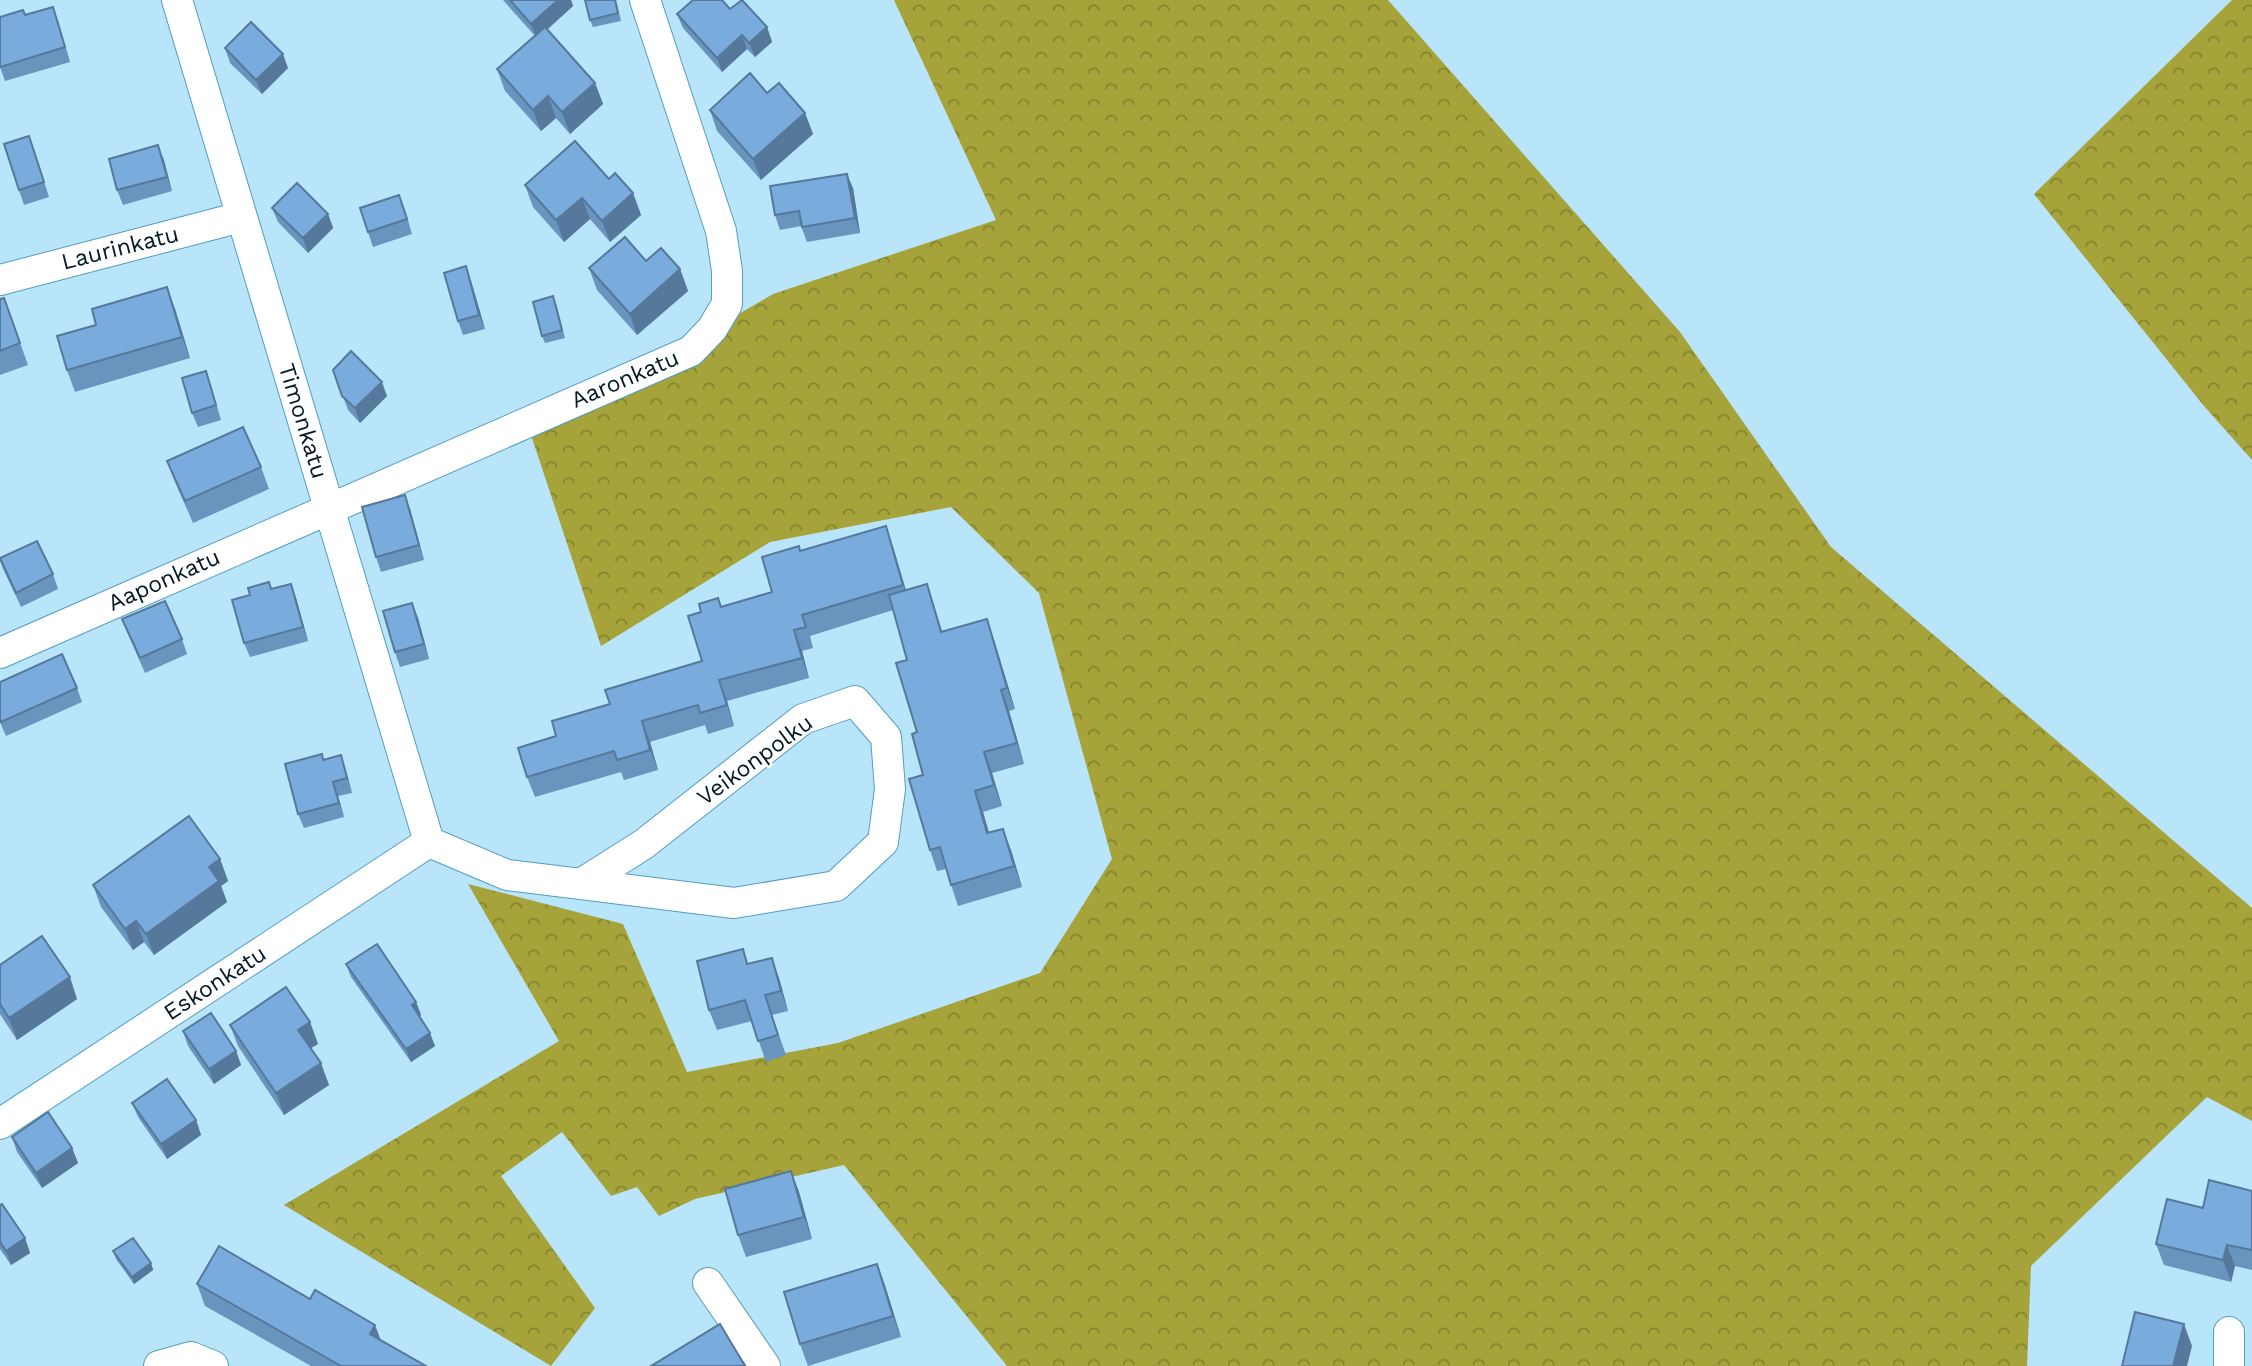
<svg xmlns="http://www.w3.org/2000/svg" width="2252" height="1366" viewBox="0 0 2252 1366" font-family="'Work Sans',sans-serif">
<defs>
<pattern id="forest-crowns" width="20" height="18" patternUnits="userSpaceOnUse" patternTransform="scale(1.75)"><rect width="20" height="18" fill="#a5a339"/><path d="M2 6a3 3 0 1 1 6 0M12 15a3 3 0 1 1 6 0" fill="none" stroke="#848430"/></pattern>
</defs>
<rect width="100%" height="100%" fill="#b9e5fa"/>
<g fill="url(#forest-crowns)">
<polygon points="894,0 1388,0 1680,332 1831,547 2252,908 2252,1121 2207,1097 2031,1266 2027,1366 1007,1366 844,1165 695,1199 659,1216 637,1187 611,1196 562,1132 501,1176 595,1308 551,1366 284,1205 559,1041 468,884 623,924 687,1072 838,1043 1040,973 1112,859 1039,593 951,507 770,542 601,646 531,435 773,294 996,220"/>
<polygon points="2232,0 2252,0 2252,460 2204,406 2034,194"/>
</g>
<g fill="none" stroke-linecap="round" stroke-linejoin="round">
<g stroke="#519ebe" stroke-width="32">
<g id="minor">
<polyline points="177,0 429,842"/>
<polyline points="0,280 241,217"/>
<polyline points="0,653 691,351 712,329 727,304 727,271 721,231 645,0"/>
<polyline points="429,842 507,875 581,884 644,844 803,719 855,701 886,737 890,789 883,842 836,886 734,903 581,884"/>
<polyline points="0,1124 429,842"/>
<polyline points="708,1283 765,1366"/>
<polyline points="159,1366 191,1357 213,1366"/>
<polyline points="2229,1366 2229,1332"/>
</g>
</g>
<use href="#minor" stroke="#fff" stroke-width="30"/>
</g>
<g fill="#6894be">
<polygon points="503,0 571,0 573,6 547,29 595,83 603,104 570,134 556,118 541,131 505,91 497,69 535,36"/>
<polygon points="616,0 621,21 593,27 590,20"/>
<polygon points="53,7 70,62 5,81 0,67 25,15"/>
<polygon points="730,9 767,27 772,42 755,57 747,49 722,72 683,28 677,14"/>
<polygon points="225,48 288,68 262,94 230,63"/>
<polygon points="767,93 805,113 813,134 761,180 717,131 710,110"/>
<polygon points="158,145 172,191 123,205 117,190"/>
<polygon points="34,150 49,197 24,205 19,190"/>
<polygon points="609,179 633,193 641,215 610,242 590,219 564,242 533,207 525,185"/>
<polygon points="853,188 860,233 807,242 801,226 780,230 775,215"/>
<polygon points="272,208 328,214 333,228 308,253 278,222"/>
<polygon points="360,208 405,210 412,234 373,247"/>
<polygon points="646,261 680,269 688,291 637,335 597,290 589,268"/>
<polygon points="471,281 485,329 463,335 458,321"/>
<polygon points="4,298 28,365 0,375 0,299"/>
<polygon points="556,303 565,338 545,343 542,336"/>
<polygon points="175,309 190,358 75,392 67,370"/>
<polygon points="333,370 387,396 360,423 348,410"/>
<polygon points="211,386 221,420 198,427 192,413"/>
<polygon points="167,461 261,467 269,489 193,523 175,482"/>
<polygon points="410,509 424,560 381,572 376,557"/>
<polygon points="886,526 893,547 906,590 927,584 942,631 994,640 1015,709 1009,711 1024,764 992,773 1002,806 983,812 989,833 1011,850 1022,887 958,906 946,869 937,871 930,850 923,775 907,660 893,610 810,636 813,648 802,651 809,678 727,701 734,726 708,734 705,725 650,742 658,770 624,780 621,772 535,797 527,777 556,736 610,704 702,661 721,606 772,592 801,551"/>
<polygon points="0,561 53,574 58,589 21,607 5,573"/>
<polygon points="269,582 271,589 291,584 296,598 308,641 250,657 244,643 250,595"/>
<polygon points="412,603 418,618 429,659 400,667 395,652"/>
<polygon points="122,619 182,639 187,654 145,673 128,634"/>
<polygon points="0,682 77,688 82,702 6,736 0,722"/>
<polygon points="341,755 352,793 338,796 344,817 304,828 298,814 324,760"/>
<polygon points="220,859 228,881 221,886 227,902 154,955 144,942 133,950 101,907 93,885"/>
<polygon points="743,949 748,964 779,978 788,1011 772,1015 786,1055 766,1062 752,1021 717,1030 709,1010"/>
<polygon points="346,964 416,1002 421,1015 419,1017 435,1046 411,1062 351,977"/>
<polygon points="0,965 77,999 17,1040 0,1014"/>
<polygon points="310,1022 318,1044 311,1048 329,1085 284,1115 238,1046 230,1025"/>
<polygon points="183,1031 236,1051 241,1065 214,1084 188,1046"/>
<polygon points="132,1103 196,1120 201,1135 167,1159 138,1117"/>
<polygon points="12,1137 72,1148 78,1163 42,1188 17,1152"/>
<polygon points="791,1171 799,1192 812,1239 746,1257 738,1235"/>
<polygon points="2252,1191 2252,1270 2235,1266 2231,1282 2164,1265 2156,1244 2203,1208"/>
<polygon points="0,1205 25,1238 30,1253 11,1265 0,1249"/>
<polygon points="113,1251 151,1263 153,1270 134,1284 116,1259"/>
<polygon points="877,1264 901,1337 808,1366 800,1344"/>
<polygon points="197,1284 381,1340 426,1366 311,1366 205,1306"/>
</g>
<g fill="#55789b">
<polygon points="558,0 571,0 573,6 537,39 531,24"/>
<polygon points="53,7 58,21 70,62 65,47"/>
<polygon points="767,27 772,42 755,57 749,43"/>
<polygon points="742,35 747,49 722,72 717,58"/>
<polygon points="283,54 288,68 262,94 256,80"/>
<polygon points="595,83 603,104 570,134 562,112"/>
<polygon points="548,96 556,118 541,131 533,110"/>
<polygon points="805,113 813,134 761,180 753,159"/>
<polygon points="158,145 164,160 172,191 167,177"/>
<polygon points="847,174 853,188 860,233 855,218"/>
<polygon points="633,193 641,215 610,242 602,221"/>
<polygon points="582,198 590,219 564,242 556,220"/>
<polygon points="328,214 333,228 308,253 303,238"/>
<polygon points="466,266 471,281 485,329 479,315"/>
<polygon points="680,269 688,291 637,335 630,314"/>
<polygon points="167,287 175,309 190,358 182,337"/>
<polygon points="382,382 387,396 360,423 355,408"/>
<polygon points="405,495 410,509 424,560 419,545"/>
<polygon points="886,526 893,547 910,605 903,585"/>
<polygon points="291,584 296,598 308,641 303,627"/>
<polygon points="927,584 934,605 948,653 941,632"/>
<polygon points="412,603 418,618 429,659 424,644"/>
<polygon points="987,619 994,640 1015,709 1007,688"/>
<polygon points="794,630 802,651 809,678 802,658"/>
<polygon points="719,680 727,701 734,726 727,705"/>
<polygon points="1001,690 1009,711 1024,764 1017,743"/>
<polygon points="642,721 650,742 658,770 650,750"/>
<polygon points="984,752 992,773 1002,806 994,785"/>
<polygon points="341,755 346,770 352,793 347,778"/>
<polygon points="333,782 338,796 344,817 339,803"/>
<polygon points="975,791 983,812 995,854 987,833"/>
<polygon points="1003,829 1011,850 1022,887 1014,866"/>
<polygon points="220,859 228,881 221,886 227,902 154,955 146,934 209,867"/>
<polygon points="136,921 144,942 133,950 125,929"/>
<polygon points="772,958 779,978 788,1011 781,991"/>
<polygon points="70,977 77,999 17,1040 9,1018"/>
<polygon points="416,1002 421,1015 417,1019 412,1005"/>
<polygon points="310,1022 318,1044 306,1051 298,1030"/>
<polygon points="430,1033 435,1046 411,1062 406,1049"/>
<polygon points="236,1051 241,1065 214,1084 209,1069"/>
<polygon points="321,1063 329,1085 284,1115 276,1093"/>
<polygon points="196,1120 201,1135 167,1159 161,1144"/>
<polygon points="72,1148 78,1163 42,1188 36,1173"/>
<polygon points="791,1171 799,1192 812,1239 804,1217"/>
<polygon points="25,1238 30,1253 11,1265 6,1251"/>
<polygon points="2227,1245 2235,1266 2231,1282 2223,1260"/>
<polygon points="151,1263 153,1270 134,1284 132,1277"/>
<polygon points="877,1264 885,1285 901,1337 893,1316"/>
<polygon points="2184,1324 2192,1346 2187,1366 2173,1366"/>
<polygon points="375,1325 383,1346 370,1334"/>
</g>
<g fill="#79acdd" stroke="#55789b" stroke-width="2">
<polygon points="510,0 558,0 531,24"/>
<polygon points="585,0 615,0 618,13 590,20"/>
<polygon points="693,0 722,0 730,9 742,0 767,27 749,43 742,35 717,58 677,14"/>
<polygon points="53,7 65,47 0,67 0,17 23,10 25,15"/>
<polygon points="251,22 283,54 256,80 225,48"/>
<polygon points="545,27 595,83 562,112 548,96 533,110 497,69"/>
<polygon points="750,73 767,93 779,83 805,113 753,159 710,110"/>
<polygon points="29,136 44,182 19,190 4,144"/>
<polygon points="575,141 609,179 615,173 633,193 602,221 582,198 556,220 525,185"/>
<polygon points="158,145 167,177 117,190 109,159"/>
<polygon points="847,174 855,218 802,227 799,211 775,215 770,186"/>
<polygon points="297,183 328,214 303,238 272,208"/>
<polygon points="399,195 407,219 368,232 360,208"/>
<polygon points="625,237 646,261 661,248 680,269 630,314 589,268"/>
<polygon points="466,266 479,315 458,321 444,273"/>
<polygon points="167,287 182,337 67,370 57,336 96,325 92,309"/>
<polygon points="553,296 562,330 542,336 533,302"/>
<polygon points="4,298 20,343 0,351 0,299"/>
<polygon points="351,351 382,382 355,408 342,396 333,370"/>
<polygon points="206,371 216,405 192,413 182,378"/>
<polygon points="243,427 261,467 185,501 167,461"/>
<polygon points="405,495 419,545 376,557 362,507"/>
<polygon points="886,526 903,585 802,615 806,627 794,630 802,658 719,680 727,705 700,713 698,705 642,721 650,750 617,760 614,751 527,777 518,748 556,736 552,721 610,704 605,690 702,661 688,616 701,612 699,604 718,598 721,607 772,592 762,557 799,546 800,551"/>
<polygon points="37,541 53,574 16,593 0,558"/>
<polygon points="269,582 271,589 291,584 303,627 244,643 232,600 250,595 248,588"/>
<polygon points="927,584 941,632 987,619 1007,688 1001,690 1017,743 984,752 994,785 975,791 987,833 1003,829 1014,866 951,885 940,847 930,850 909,779 923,775 912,734 917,732 896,663 907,660 889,595"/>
<polygon points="165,601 182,639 140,658 122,619"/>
<polygon points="412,603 424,644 395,652 383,611"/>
<polygon points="62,654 77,688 1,722 0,719 0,682"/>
<polygon points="322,754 323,760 341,755 347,778 333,782 339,803 298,814 285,764"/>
<polygon points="189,816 220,859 209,867 219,881 146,934 136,921 125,929 93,885"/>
<polygon points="42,936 70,977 9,1018 0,1004 0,965"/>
<polygon points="377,944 416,1002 412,1005 430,1033 406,1049 346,964"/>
<polygon points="743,949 747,964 772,958 781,991 765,995 778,1035 758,1041 745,1000 709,1010 697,961"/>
<polygon points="286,987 310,1022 298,1030 321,1063 276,1093 230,1025"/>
<polygon points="211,1013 236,1051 209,1069 183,1031"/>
<polygon points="167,1079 196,1120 161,1144 132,1103"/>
<polygon points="48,1112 72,1148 36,1173 12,1137"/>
<polygon points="791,1171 804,1217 738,1235 725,1189"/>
<polygon points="2209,1180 2252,1191 2252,1250 2227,1245 2223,1260 2156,1244 2167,1199 2203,1208"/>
<polygon points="2,1204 25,1238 6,1251 0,1242 0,1205"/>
<polygon points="133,1238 151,1263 132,1277 113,1251"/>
<polygon points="219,1246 310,1299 315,1290 375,1325 370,1334 426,1366 341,1366 197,1284"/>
<polygon points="877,1264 893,1316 800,1344 784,1292"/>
<polygon points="2135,1312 2184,1324 2173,1366 2122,1366"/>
<polygon points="720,1324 745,1366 651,1366"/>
</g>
<g text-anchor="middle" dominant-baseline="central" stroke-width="5" stroke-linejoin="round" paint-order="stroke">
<g font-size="23" fill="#021923" stroke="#fefefe">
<text transform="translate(120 248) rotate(-14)">Laurinkatu</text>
<text transform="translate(625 379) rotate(-23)">Aaronkatu</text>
<text transform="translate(303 421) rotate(73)">Timonkatu</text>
<text transform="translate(164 580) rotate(-24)">Aaponkatu</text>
<text transform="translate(755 760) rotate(-36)">Veikonpolku</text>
<text transform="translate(215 983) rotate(-33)">Eskonkatu</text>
</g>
</g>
</svg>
